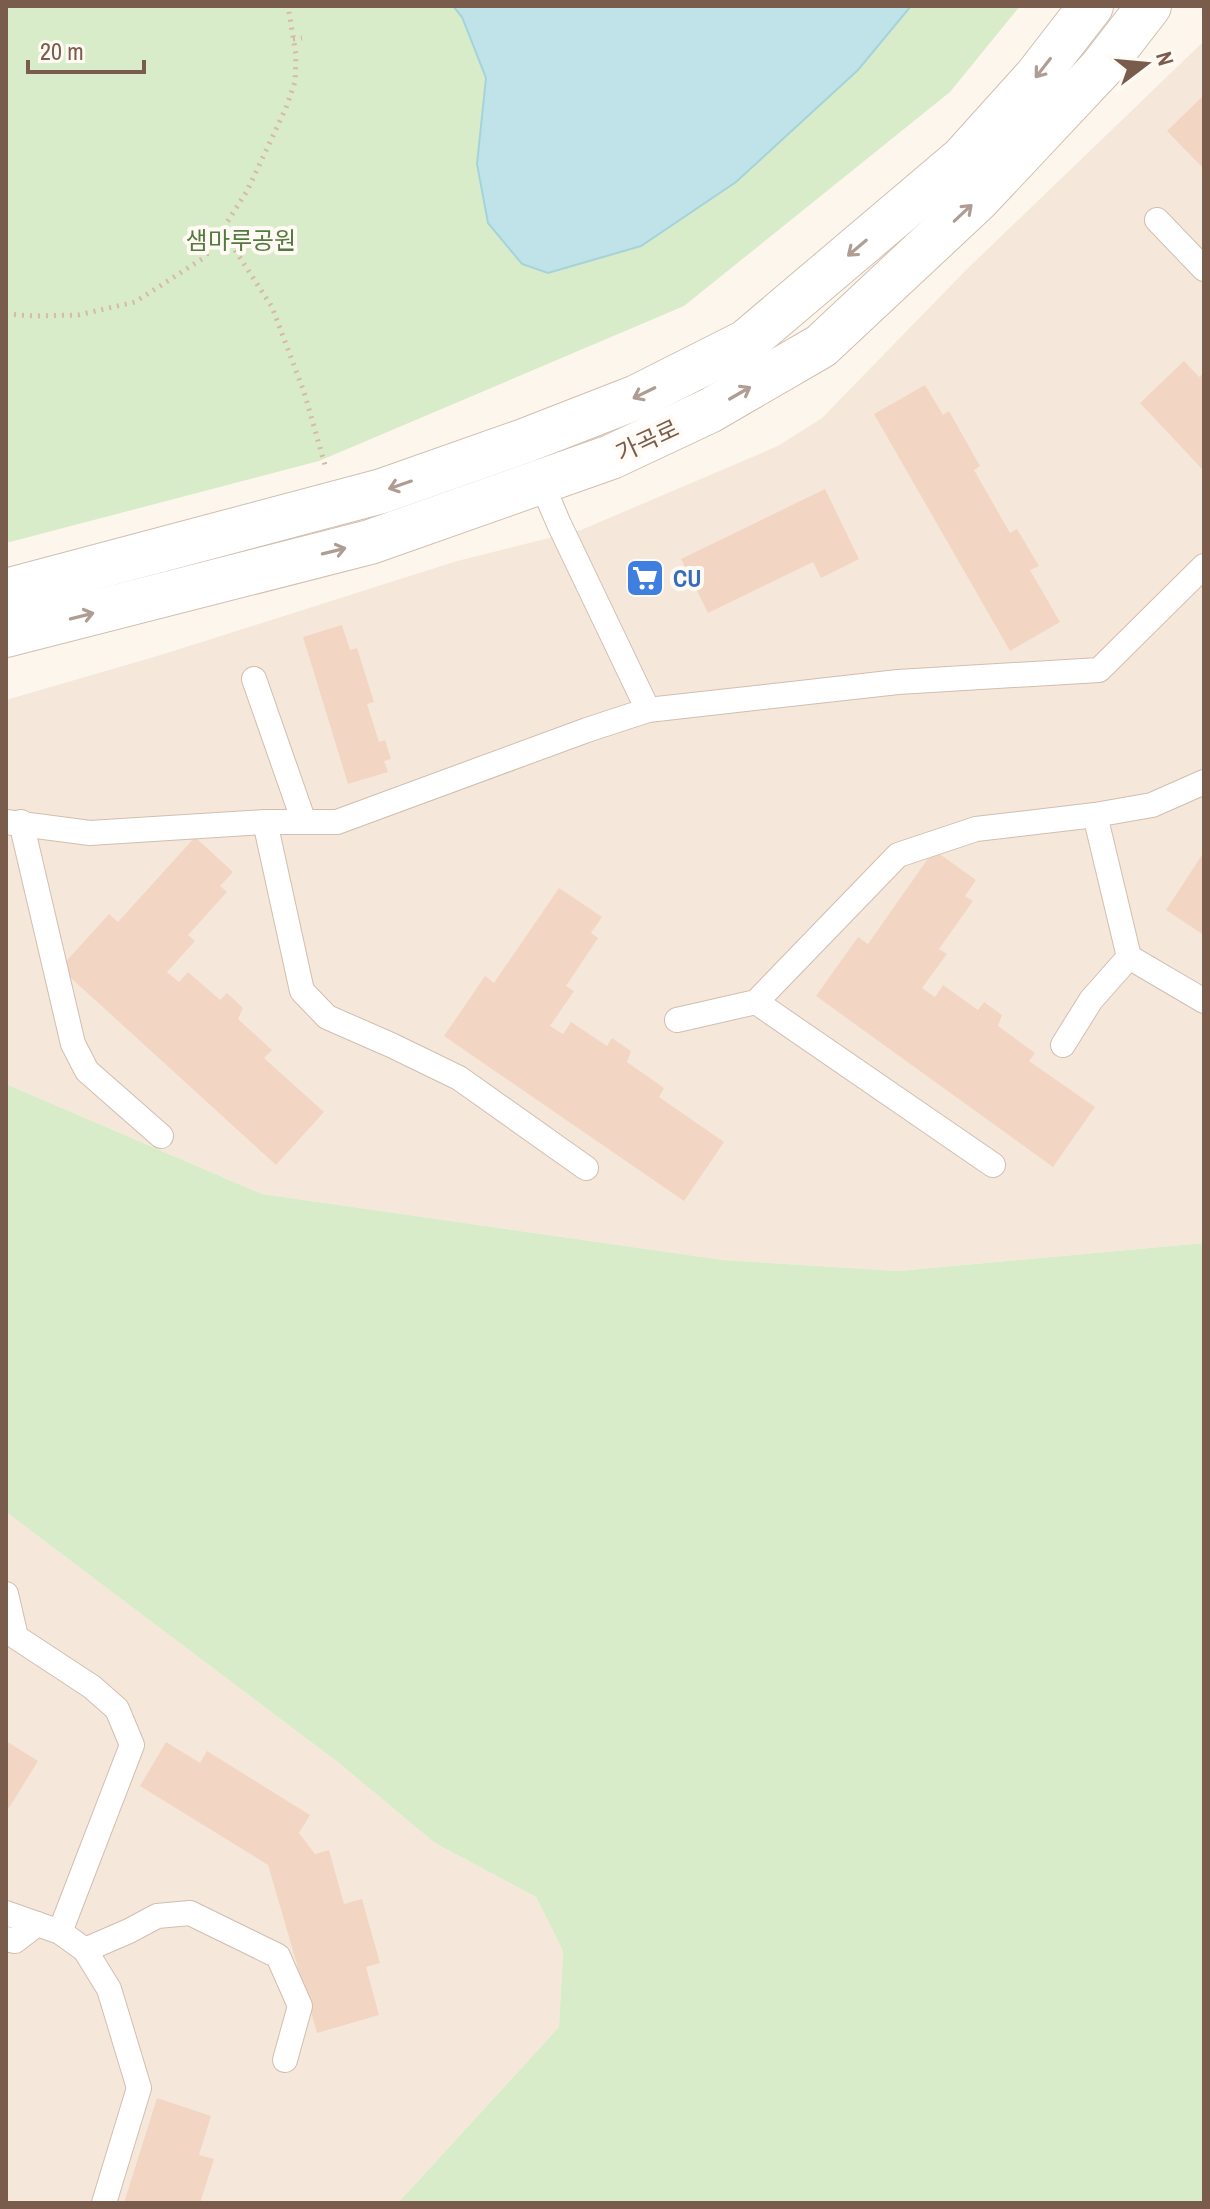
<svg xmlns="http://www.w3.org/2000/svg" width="1210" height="2209" viewBox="0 0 1210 2209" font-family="'Archivo Narrow','Noto Sans KR',sans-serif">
<rect width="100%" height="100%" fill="#fdf6ec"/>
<g fill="#f5e8da">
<polygon points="1204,41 1204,1243 898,1271 723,1260 262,1194 6,1084 6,700 164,654 457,561 581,530 778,446 822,418 966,270"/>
<polygon points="6,1512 339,1763 435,1843 536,1897 563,1951 559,2027 398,2203 6,2203"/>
</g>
<g fill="#d8ecc9">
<polygon points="6,6 1020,6 950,92 684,306 319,461 6,543"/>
<polygon points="6,1084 262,1194 723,1260 898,1271 1204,1243 1204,2203 398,2203 559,2027 563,1951 536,1897 435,1843 339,1763 6,1512"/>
</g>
<polygon fill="#bfe3e8" stroke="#a5d3da" stroke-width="2" points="453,6 911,6 858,70 736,182 641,246 548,273 522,264 488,223 477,164 486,78 462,17"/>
<g fill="#f3d5c3">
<polygon points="1204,95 1204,169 1167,131"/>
<polygon points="1184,361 1199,377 1204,373 1204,471 1140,403"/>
<polygon points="925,385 943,415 949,411 980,466 974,470 1010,533 1017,529 1039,566 1030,570 1060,622 1010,651 874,414"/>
<polygon points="825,489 859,559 821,578 813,562 708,613 681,559"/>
<polygon points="342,625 350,650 357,648 374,702 367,704 379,742 385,740 391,759 384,761 388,772 348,784 303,637"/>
<polygon points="195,837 233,872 220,886 227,892 188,935 195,941 167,972 179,982 188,972 220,1000 227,993 243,1008 238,1019 272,1050 264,1058 324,1112 276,1165 60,968 109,914 118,922"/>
<polygon points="934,850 976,880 965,896 973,901 939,949 947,954 922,988 935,997 943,985 978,1010 984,1002 1002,1015 998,1026 1035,1053 1029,1061 1095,1107 1053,1167 816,996 858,937 868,944"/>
<polygon points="1204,852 1204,935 1166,910"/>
<polygon points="559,888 602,917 591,933 598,938 566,986 574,991 550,1026 563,1034 571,1022 607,1046 612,1038 631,1051 627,1062 664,1088 659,1097 724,1142 684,1201 444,1036 485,976 494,983"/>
<polygon points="6,1741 38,1761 9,1808 6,1806"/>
<polygon points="166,1742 200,1763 207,1751 310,1815 299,1833 315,1854 329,1850 344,1904 362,1899 380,1963 366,1967 379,2015 317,2033 268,1865 140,1786"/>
<polygon points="157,2098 211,2116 199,2155 214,2159 200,2203 124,2203"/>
</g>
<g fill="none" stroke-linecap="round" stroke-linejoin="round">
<g stroke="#d1beb0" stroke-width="26">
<g id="service">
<polyline points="1157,220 1204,269"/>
<polyline points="541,482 559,524 648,710"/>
<polyline points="254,679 304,822"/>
<polyline points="1095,815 1129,957 1204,1001"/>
<polyline points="6,822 90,833 265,822 337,822 587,730 648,710 898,682 1099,670 1204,566"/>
<polyline points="21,822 73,1044 87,1071 161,1136"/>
<polyline points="265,822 302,991 327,1017 391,1045 459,1078 586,1168"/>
<polyline points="756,1002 993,1165"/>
<polyline points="677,1020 756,1002 898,855 976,829 1095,815 1152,805 1204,782"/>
<polyline points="1063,1045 1091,1000 1129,957"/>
<polyline points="6,1594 16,1637 92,1687 117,1709 132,1745 60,1932"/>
<polyline points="6,1913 60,1932 85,1950 109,1989 139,2088 104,2203"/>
<polyline points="6,1939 15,1941 37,1924"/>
<polyline points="85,1950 129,1931 157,1916 190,1913 278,1956 300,2006 285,2060"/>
</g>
</g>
<g stroke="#d1beb0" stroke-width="46">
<g id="tertiary">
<polyline points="6,591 382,491 524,441 637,397 746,342 963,158 1036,77 1091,6"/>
<polyline points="6,635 370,542 611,457 709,411 821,346 977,200 1102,67 1149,6"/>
</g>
</g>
<g stroke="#d9b8a5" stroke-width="5" stroke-dasharray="2 6" stroke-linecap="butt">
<polyline points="293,39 302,38"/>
<polyline points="222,230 272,307 304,392 325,465"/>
<polyline points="6,314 34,316 78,315 135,302 205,257 247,191 286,108 295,82 296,55 288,6"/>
</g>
<use href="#service" stroke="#fff" stroke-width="24"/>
<use href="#tertiary" stroke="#fff" stroke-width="44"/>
</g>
<defs><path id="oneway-shaft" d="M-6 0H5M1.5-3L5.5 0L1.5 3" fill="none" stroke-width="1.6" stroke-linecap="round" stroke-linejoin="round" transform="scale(2)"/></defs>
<g stroke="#af9d94">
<use href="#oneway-shaft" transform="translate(1043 68) rotate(128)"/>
<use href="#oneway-shaft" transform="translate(963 213) rotate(-43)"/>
<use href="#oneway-shaft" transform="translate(857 248) rotate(140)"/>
<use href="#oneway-shaft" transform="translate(644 393) rotate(154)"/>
<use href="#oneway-shaft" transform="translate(740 393) rotate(-30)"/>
<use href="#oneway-shaft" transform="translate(400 485) rotate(161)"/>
<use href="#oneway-shaft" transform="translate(334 551) rotate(-14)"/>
<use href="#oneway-shaft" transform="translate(82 616) rotate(-14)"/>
</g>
<defs>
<g id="supermarket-square" transform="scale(2)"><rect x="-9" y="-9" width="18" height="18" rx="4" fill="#3f7fe0" stroke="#fffaf3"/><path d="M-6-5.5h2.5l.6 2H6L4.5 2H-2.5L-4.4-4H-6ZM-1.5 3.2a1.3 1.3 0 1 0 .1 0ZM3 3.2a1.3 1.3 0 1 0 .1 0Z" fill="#fff"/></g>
</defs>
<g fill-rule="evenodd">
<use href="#supermarket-square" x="645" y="578"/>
</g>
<g text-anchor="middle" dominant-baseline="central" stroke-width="8" stroke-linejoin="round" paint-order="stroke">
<g font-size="24" fill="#537a41" stroke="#fffaf3">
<text x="241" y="240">샘마루공원</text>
</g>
<g font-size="24" fill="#7a5c4d" stroke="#fffaf3">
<text transform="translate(647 440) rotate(-25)">가곡로</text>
</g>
<g font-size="24" font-weight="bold" fill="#366cbe" stroke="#fffaf3" text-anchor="start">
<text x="673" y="578">CU</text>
</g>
</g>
<rect width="1210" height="2209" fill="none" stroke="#7a5c4d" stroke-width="16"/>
<g transform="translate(1146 64) rotate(74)" stroke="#fffaf3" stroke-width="6" paint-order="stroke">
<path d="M0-6L14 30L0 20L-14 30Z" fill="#7a5c4d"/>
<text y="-12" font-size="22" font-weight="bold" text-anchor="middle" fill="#7a5c4d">N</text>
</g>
<path d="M28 60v12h116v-12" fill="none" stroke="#7a5c4d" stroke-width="4"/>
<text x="40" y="60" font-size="24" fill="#7a5c4d" stroke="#fffaf3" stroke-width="6" paint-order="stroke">20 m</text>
</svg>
